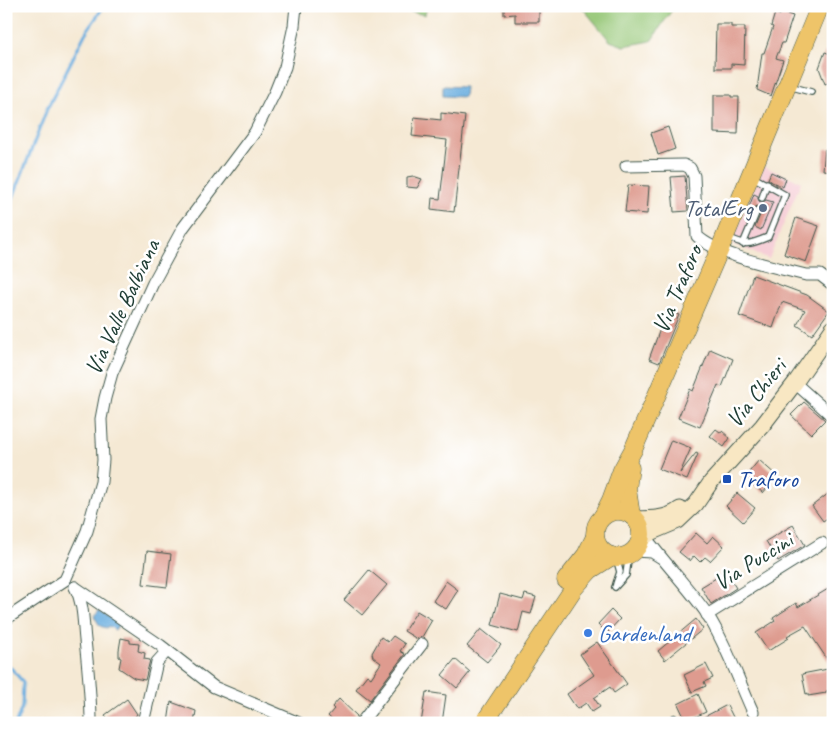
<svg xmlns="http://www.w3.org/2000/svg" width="839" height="729" viewBox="0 0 839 729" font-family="Caveat,sans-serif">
<rect width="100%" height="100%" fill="#fff"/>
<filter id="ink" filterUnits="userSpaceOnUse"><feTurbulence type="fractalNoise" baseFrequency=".02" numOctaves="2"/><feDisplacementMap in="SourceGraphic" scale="10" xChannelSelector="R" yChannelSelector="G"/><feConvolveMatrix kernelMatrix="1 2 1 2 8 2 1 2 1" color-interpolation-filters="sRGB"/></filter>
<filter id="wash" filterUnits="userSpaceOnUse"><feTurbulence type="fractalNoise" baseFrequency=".0096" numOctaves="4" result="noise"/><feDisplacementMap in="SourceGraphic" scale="20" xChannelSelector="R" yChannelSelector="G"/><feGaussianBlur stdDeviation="1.12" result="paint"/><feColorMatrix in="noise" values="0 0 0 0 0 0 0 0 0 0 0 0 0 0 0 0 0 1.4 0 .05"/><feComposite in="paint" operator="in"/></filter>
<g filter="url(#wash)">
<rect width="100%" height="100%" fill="#f5e9d4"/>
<polygon fill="#f6cfd7" points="763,166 801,182 769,259 731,243"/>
<g fill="#96c777" stroke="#5a8256">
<polygon points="395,6 427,6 425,15 394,8"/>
<polygon points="581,6 680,6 672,10 651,41 624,46 610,41"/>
</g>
<g fill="#69addf" stroke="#44758a">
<polygon points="443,86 465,87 464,97 443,96"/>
<polygon points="99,610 119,624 115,630 109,626 106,628 100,626 94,616"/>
</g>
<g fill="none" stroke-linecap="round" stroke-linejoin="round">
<g stroke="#69addf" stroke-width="3">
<polyline points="6,216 47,109 85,34 104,6"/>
<polyline points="6,665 11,668 23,682 22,707 16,723"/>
</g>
</g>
<g id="blocks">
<g fill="#de9b8f">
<polygon points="504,6 539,6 539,22 515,22 515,14 504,15"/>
<polygon points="781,12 793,16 784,43 782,43 776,58 783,60 771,96 757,90 762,53 764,53 773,27 771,26 775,13 780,15"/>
<polygon points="716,24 731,24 731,27 745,27 744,65 731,64 731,68 715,68"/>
<polygon points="825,52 833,55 833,81 825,84 819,68"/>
<polygon points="714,95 731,95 731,97 739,97 738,134 714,133"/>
<polygon points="441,113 465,116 454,212 431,209 432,198 440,199 447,140 412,136 414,117 441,120"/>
<polygon points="668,127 675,149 658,155 651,133"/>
<polygon points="825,149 833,149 833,171 823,170"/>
<polygon points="771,172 786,179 783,187 772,182 768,179"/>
<polygon points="413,176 422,179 417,188 407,187 407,177"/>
<polygon points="685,176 688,211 674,212 671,177"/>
<polygon points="628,185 649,186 647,214 625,212"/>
<polygon points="754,194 758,196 758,199 760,202 763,202 766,200 773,202 761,230 755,227 761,213 761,209 757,206 753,209 749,207"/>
<polygon points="796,218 819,226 806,262 784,254"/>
<polygon points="753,275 807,295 829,311 812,335 797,325 805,310 782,302 773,328 739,316"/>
<polygon points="667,310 679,315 659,363 649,359"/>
<polygon points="710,349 733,359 722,387 718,385 700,427 678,418 690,389 693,391"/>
<polygon points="804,402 825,420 811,434 791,415"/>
<polygon points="716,429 720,432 722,431 730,438 724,447 710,436"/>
<polygon points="671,440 691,448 680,473 696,453 698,454 687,480 659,469"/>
<polygon points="759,460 777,476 763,493 745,477"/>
<polygon points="833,490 833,514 823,521 812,506"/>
<polygon points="737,493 755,508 743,522 726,506"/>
<polygon points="793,525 805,545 778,561 766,541"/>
<polygon points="696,533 707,543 713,536 724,546 710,561 705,557 700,562 694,556 690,561 679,552"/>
<polygon points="147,551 171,554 167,587 143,584"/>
<polygon points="369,570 387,585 362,615 344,600"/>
<polygon points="726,572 736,588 711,604 701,587"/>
<polygon points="446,581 458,590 446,609 433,601"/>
<polygon points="828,589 833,596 833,668 805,626 787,636 789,638 768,651 756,633 775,621 773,618 796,603 798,607"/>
<polygon points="500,594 523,600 525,594 536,597 531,614 523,612 518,632 492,625"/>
<polygon points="611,610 620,619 607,633 598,624"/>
<polygon points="417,611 432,620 422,637 417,639 404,631"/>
<polygon points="696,619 703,629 665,660 658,651"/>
<polygon points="481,629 501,645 487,662 467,646"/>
<polygon points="393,636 405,644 400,651 405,654 370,700 356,689 367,675 371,678 381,663 373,657 372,653 381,637 388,642"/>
<polygon points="121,638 130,640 130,643 139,644 138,651 145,653 144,659 150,660 145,680 134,678 119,668 121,658 119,657 119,650"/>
<polygon points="597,642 627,684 614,693 610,687 594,698 600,707 592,712 586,703 577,709 567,694 594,675 580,654"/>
<polygon points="455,659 470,672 457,688 442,675"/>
<polygon points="706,664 713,678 704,682 706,686 692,692 684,675"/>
<polygon points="833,668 833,690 826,691 826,693 808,696 808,693 806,694 802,674"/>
<polygon points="426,692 446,695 442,723 421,723"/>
<polygon points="698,694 706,712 686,721 678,704"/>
<polygon points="127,699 137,714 133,720 136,723 110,723 105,715"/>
<polygon points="339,699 357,716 354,723 336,723 328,716 334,709 332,707"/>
<polygon points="171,702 196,711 194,723 168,723"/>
<polygon points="727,705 736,723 707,723 704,717"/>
</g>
</g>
</g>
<g filter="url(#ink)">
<use href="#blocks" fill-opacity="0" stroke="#3f574c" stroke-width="1"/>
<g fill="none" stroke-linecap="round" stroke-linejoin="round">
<g stroke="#3f574c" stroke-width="8">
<g id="lane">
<polyline points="789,86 811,92"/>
<polyline points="762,198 767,183"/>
<path d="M727 237C746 246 749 245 768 237L785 195 753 177"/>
<polyline points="743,244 757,211"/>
<polyline points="616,584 620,572 616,557"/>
<polyline points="615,587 626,575 629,554"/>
<polyline points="674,718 676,723"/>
</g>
</g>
<g stroke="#3f574c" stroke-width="13">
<g id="street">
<path d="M626 166 684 165 690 168 694 176 697 236C718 256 776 267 806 275H820L833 285"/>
<polyline points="795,383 833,417"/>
<path d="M639 541 649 542 654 548C671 570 691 591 707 614 726 644 738 679 753 712"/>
<polyline points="633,551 652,552 660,557"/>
<polyline points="75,587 160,645 214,687 299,723"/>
<path d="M75 587C84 604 83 622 85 640 88 668 91 695 91 723"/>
<polyline points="707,615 822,543"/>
<polyline points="6,619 65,580 87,531 101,482 103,460 101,419 105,398 112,373 153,283 183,228 255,132 275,92 285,67 294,26 296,6"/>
<polyline points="143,723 157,662 167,651"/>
<polyline points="361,723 422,644"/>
</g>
</g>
<g stroke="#3f574c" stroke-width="17">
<g id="secondary">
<path d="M635 519C651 519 667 519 680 509"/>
<polyline points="639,541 652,532 678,521 696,504 711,482 762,426 795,383 833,328"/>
</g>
</g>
<g stroke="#3f574c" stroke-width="19">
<g id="primary">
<polyline points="630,468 627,489 631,515"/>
<circle cx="618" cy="534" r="23"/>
<polyline points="603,516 611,500 622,470 633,450 719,251 820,6"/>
<polyline points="566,580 586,555 595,537"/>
<polyline points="484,723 574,588 590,570 612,556"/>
</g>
</g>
<use href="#lane" stroke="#fff" stroke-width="5.5"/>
<use href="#street" stroke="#fff" stroke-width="11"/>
<use href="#secondary" stroke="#f8e7c3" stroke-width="15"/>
<use href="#primary" stroke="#eec469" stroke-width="18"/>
</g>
</g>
<circle fill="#5c6f8a" stroke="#fff" stroke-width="2" cx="763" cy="208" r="5"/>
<rect fill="#1a4fb4" stroke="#fff" stroke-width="2" x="722" y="474" width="10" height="10" rx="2.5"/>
<circle fill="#3f7fe0" stroke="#fff" stroke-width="2" cx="588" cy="633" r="5"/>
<g text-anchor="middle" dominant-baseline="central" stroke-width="5" stroke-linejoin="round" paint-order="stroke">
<g font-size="24" fill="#4e5e75" stroke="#fff" text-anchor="end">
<text x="753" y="208">TotalErg</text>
</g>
<g font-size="24" fill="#1f3d34" stroke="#fff">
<text transform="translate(677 289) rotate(-67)">Via Traforo</text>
<text transform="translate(122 307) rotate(-65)">Via Valle Balbiana</text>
<text transform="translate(756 393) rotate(-51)">Via Chieri</text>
<text transform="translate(753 561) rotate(-32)">Via Puccini</text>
</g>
<g font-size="24" fill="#164399" stroke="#fff" text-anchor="start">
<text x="737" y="479">Traforo</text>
</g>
<g font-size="24" fill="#366cbe" stroke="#fff" text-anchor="start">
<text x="598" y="633">Gardenland</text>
</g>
</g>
<rect width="839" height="729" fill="none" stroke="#fff" stroke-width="25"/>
</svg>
